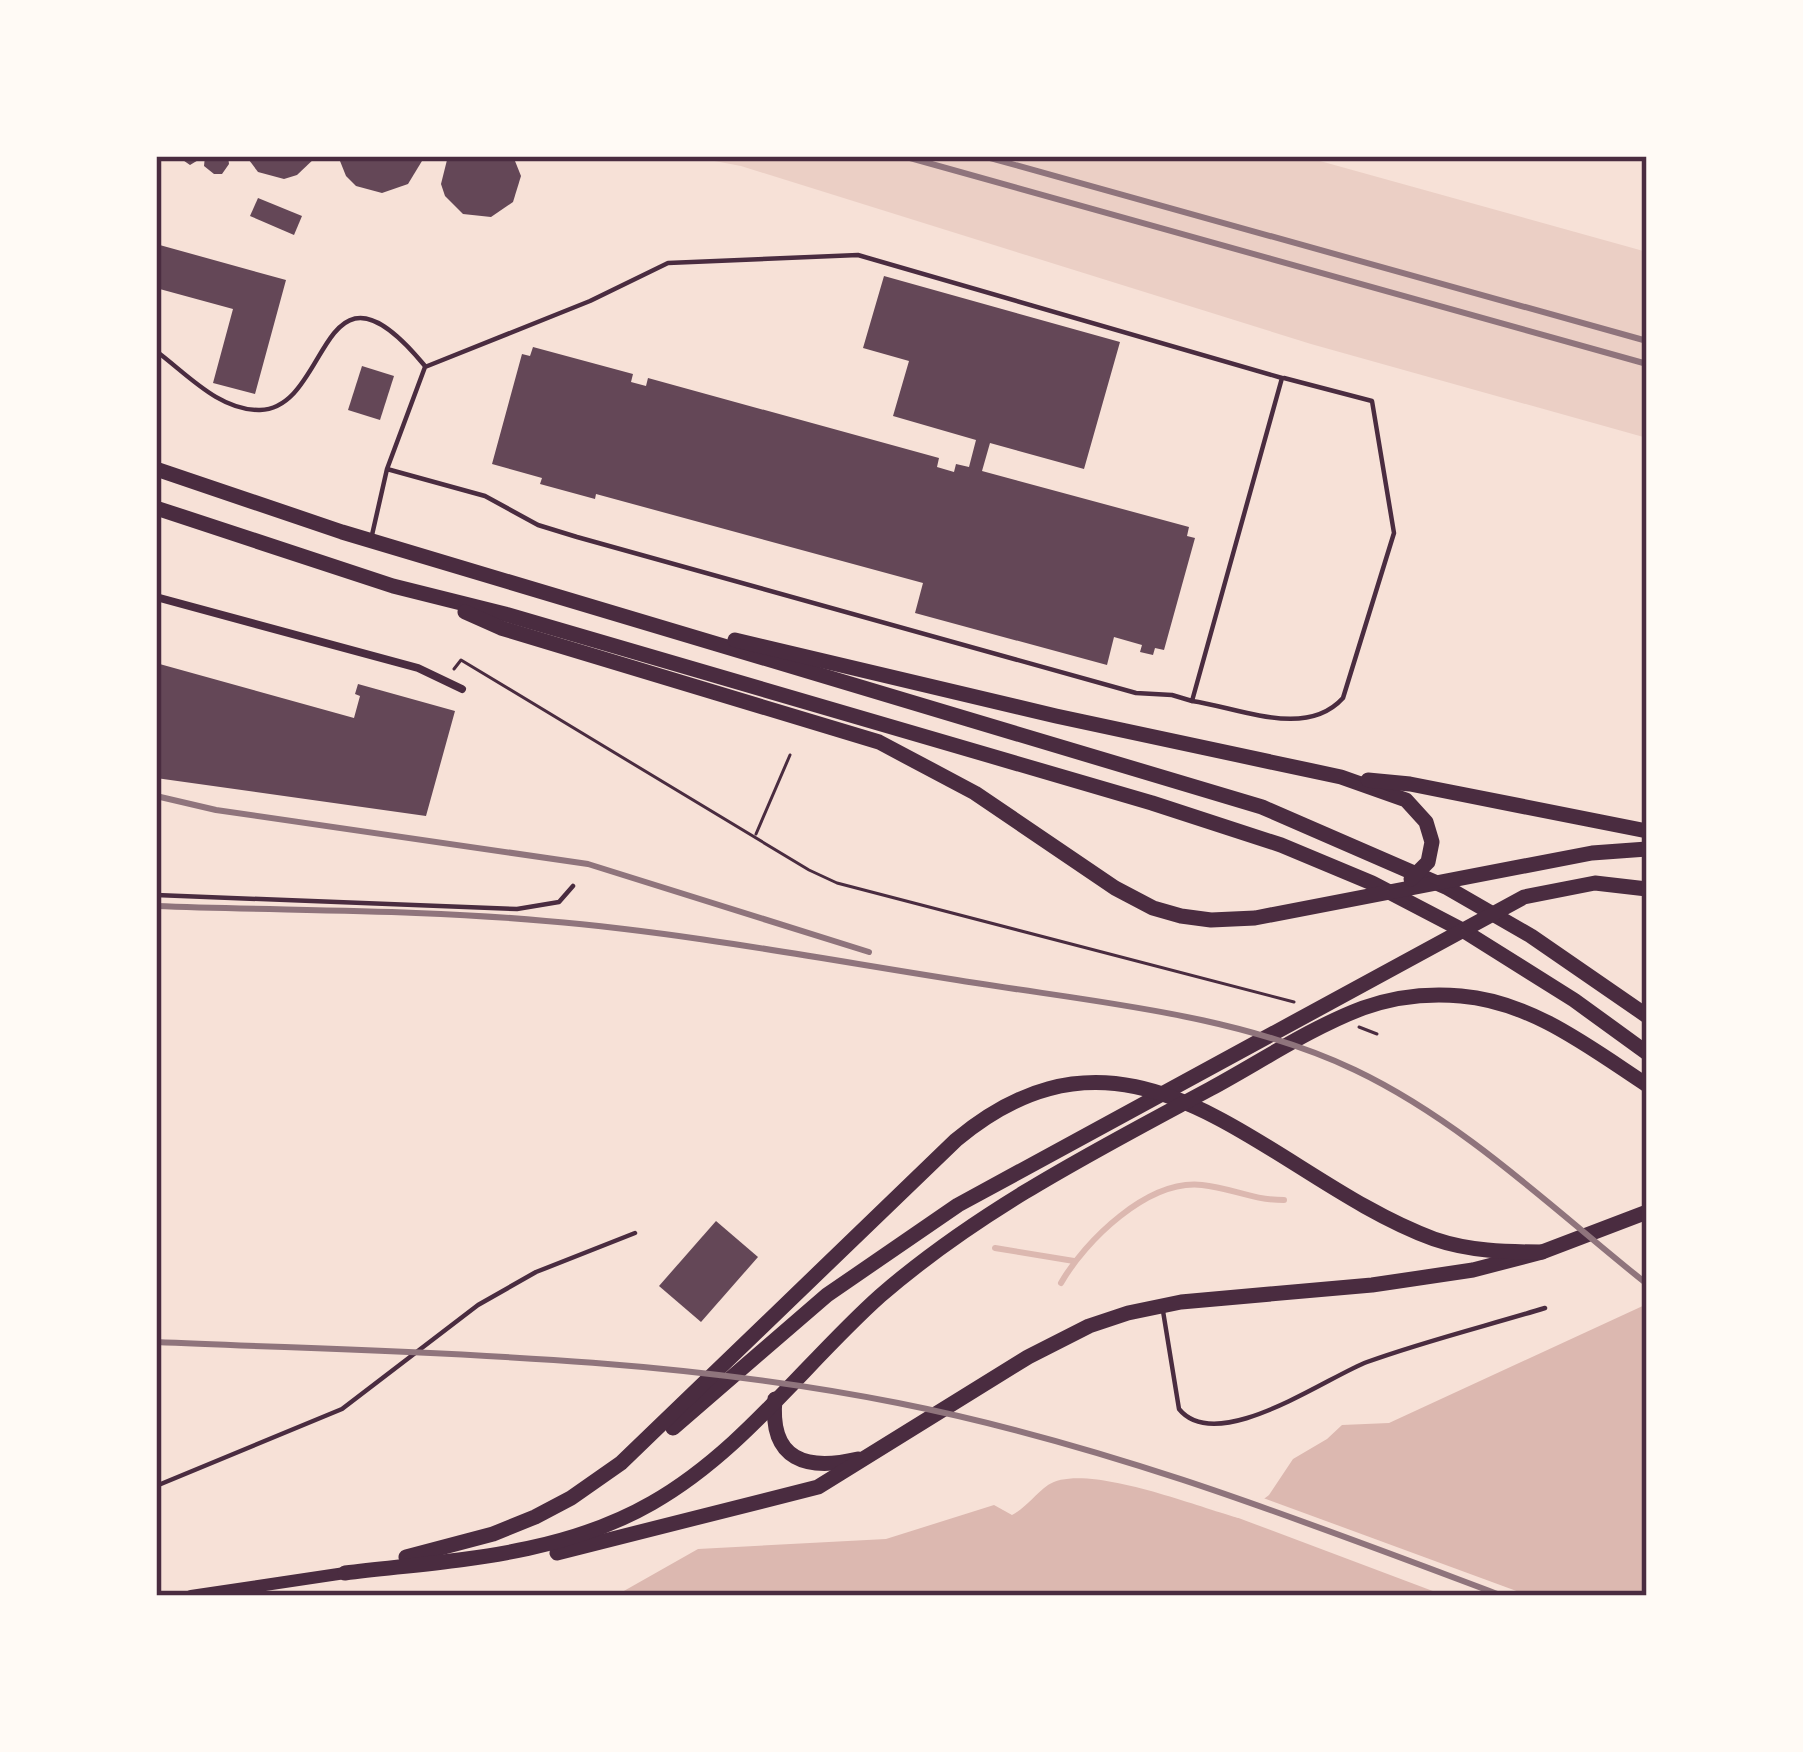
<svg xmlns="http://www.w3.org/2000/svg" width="1803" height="1752" viewBox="0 0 1803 1752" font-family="Roboto,sans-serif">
<rect width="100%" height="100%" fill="#f7e1d7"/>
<polygon fill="#ebcfc5" points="688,156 1302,156 1647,252 1647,438 1311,344 741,166"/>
<path fill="#dcb8b0" d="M1647 1304V1596H615L698 1549 886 1539 994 1505 1012 1515C1027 1507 1035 1494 1048 1485 1083 1461 1198 1507 1239 1518L1269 1495 1293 1459 1327 1439 1342 1425 1389 1423Z"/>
<polygon fill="#f7e1d7" points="1092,1471 1177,1491 1238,1512 1258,1496 1530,1596 1446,1596 1180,1496"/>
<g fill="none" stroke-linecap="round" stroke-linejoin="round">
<g stroke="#dcb8b0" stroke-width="6">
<polyline points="995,1248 1074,1261"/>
<path d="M1061 1283C1085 1241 1148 1179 1202 1185 1232 1188 1251 1200 1284 1200"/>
</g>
</g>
<g fill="#644757">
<polygon points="177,156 228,156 229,164 222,174 214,174 204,166 205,156 190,165"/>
<polygon points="246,156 317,156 297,175 284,179 258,172"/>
<polygon points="338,156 425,156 408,184 382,193 356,186 346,176"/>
<polygon points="448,156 513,156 521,176 513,202 491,217 463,214 445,196 441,184"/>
<polygon points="258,198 302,216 294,235 250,216"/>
<polygon points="156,244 286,280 255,394 213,383 233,309 156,288"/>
<polygon points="884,276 1120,342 1084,469 990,443 982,471 1189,527 1187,536 1195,538 1164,650 1155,648 1153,655 1140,652 1142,645 1114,637 1107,665 915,613 923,583 596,494 595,499 540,484 542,478 492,464 522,354 530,356 533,347 633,374 631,382 646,386 648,378 939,458 937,467 954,472 956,464 969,467 976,440 893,416 909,361 863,348"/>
<polygon points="362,366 394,376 380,420 348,410"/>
<polygon points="156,663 354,718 360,696 355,694 358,684 455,711 426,816 156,778"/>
<polygon points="716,1221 758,1257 701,1322 659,1286"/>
</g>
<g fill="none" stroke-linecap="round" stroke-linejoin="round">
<g stroke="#4a2c40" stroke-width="3">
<polyline points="454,669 461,660 809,870 837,883 1294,1002"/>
<polyline points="756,834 790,755"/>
<polyline points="1359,1027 1377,1034"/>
</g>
<g stroke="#4a2c40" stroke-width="4.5">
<path d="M156 351C186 373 219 411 260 410 332 408 319 237 425 366"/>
<polyline points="372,535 387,469 425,367 590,301 668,263 858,255 1282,378 1192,701 1172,695 1136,693 577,537 538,525 485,496 387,469"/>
<path d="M1192 701C1240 708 1306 739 1343 698L1394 533 1372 401 1284 378"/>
<polyline points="156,895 517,909 559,902 573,886"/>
<path d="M1163 1311 1179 1409C1217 1456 1327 1377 1367 1362 1425 1341 1486 1326 1545 1308"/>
<polyline points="156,1486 342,1409 478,1305 536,1272 635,1233"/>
</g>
<polyline stroke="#4a2c40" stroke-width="8" points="156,597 418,668 462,689"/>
<polyline stroke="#4a2c40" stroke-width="12" points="191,1596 345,1573"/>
<g stroke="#4a2c40" stroke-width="15">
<polyline points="156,469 342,532 1262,807 1446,887 1531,936 1647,1016"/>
<polyline points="156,508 393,586 505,614 1152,803 1281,845 1372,883 1464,931 1574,1000 1647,1053"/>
<polyline points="465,612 501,628 879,742 975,793 1115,888 1153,908 1181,916 1211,920 1255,918 1592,853 1647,849"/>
<polyline points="735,640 1056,716 1341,777 1406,800 1426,822 1432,842 1428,862 1411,879"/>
<polyline points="1368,780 1410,784 1647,831"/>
<path d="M775 1399C769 1461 807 1471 858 1459"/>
<polyline points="673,1428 827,1295 958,1205 1524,897 1595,883 1647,889"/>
<polyline points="557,1553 818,1487 1028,1357 1089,1326 1128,1313 1181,1302 1372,1285 1473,1270 1542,1252 1647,1212"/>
<path d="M406 1557 493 1534 535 1517 571 1498 621 1463 956 1140C1138 988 1270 1179 1434 1239 1469 1251 1505 1252 1542 1252"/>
<path d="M345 1573C450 1560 558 1557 652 1503 742 1452 804 1364 880 1296 979 1210 1095 1151 1210 1089 1260 1062 1310 1028 1363 1008 1394 997 1428 993 1461 996 1532 1002 1589 1047 1647 1085"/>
</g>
<g stroke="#8f747c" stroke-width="6">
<polyline points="903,156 1647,364"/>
<polyline points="983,156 1647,341"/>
<polyline points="156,796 216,810 588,864 869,952"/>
<path d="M156 906C286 911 416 909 546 921 690 933 833 961 976 983 1102 1003 1239 1015 1355 1070 1464 1122 1554 1210 1647 1284"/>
<path d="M156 1342C404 1353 654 1354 898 1403 1109 1445 1303 1521 1503 1596"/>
</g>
</g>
<rect width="1803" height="1752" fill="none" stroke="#fffaf5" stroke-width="318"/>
<rect x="159" y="159" width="1485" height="1434" fill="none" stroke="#4a2c40" stroke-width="4.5"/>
</svg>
